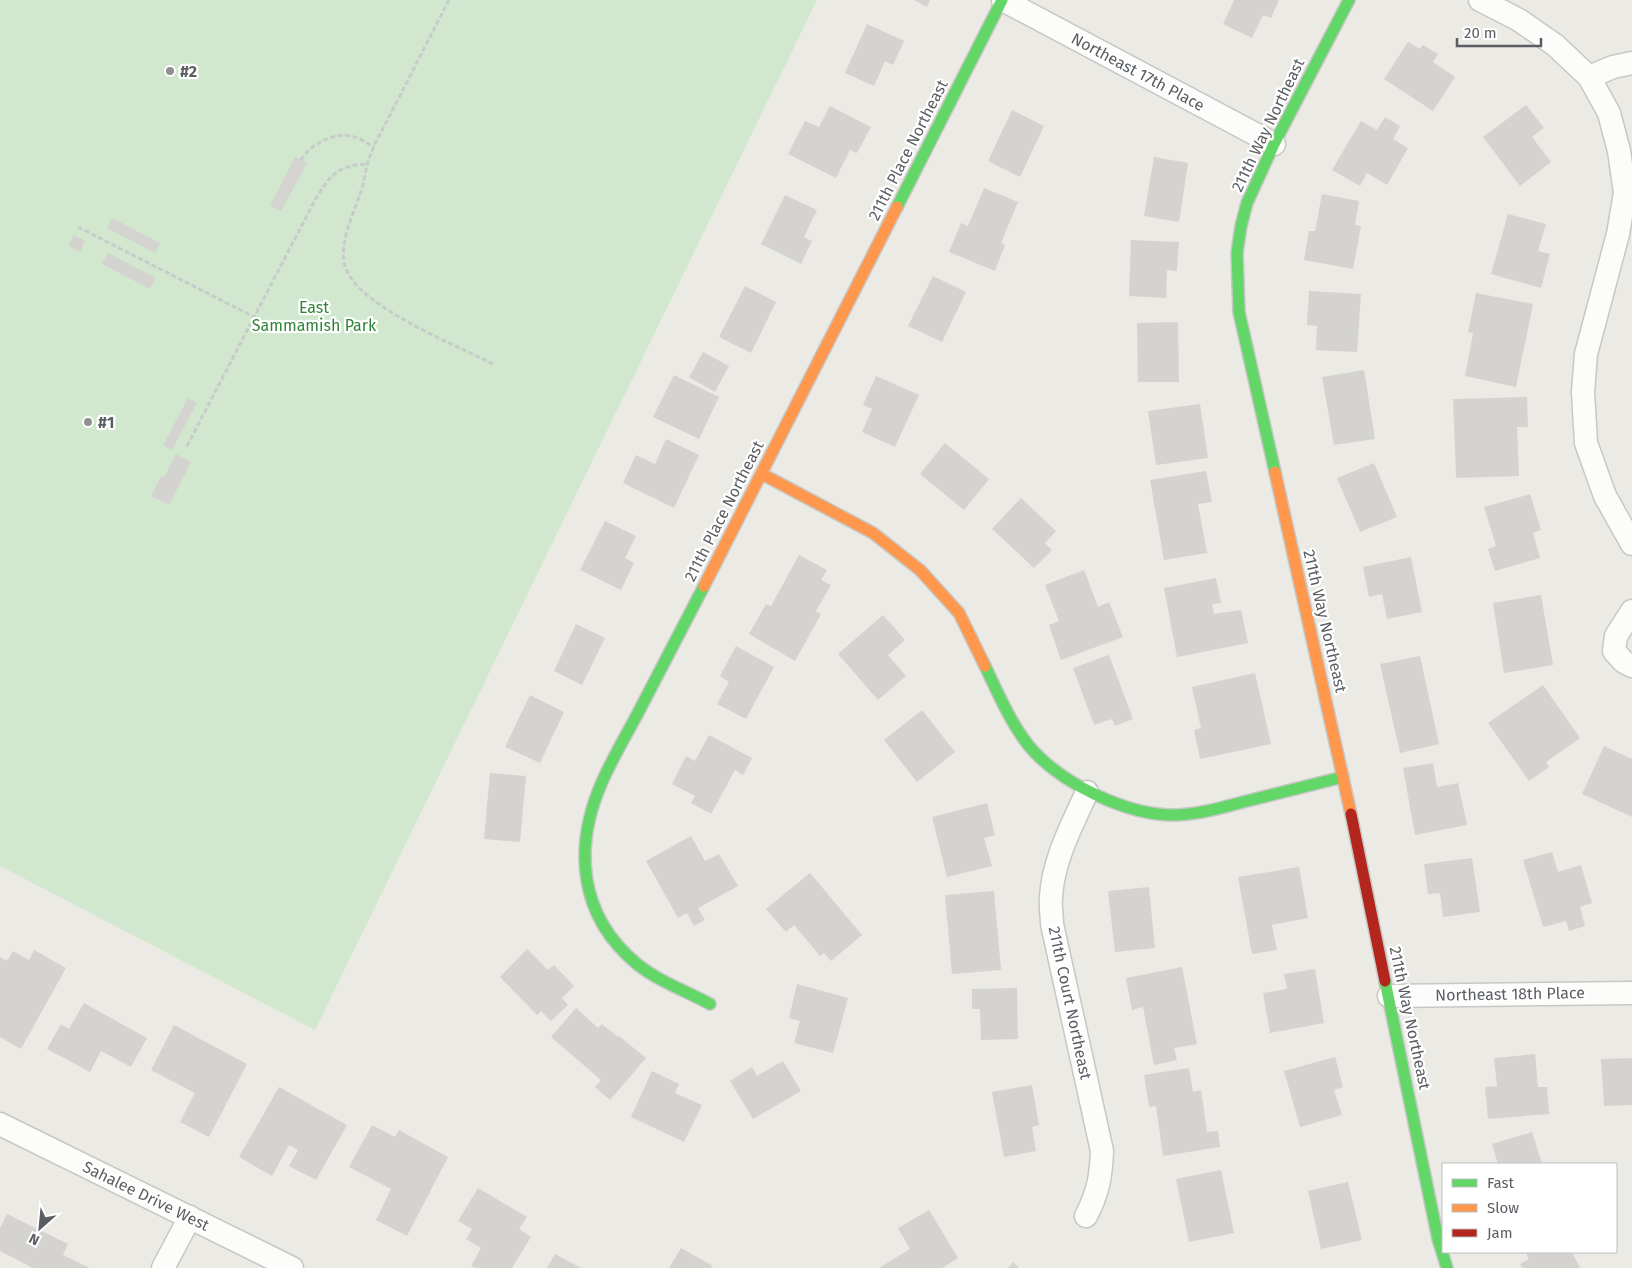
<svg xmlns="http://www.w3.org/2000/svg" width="1632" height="1268" viewBox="0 0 1632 1268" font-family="'Fira Sans',sans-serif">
<rect width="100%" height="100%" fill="#ebeae4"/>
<polygon fill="#d1e8cf" points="0,0 817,0 315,1030 0,866"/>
<g fill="#d4d3cf">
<polygon points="914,0 930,0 927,7"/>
<polygon points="1234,0 1279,0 1271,18 1263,15 1252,38 1223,24"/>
<polygon points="867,24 904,41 893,65 885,61 874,86 845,73"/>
<polygon points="1408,42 1420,49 1423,45 1438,54 1433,62 1455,77 1433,111 1384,79"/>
<polygon points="1526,105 1544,128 1532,137 1551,162 1520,186 1483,137"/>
<polygon points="830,106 871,127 857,153 850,150 836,178 788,154 805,121 819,127"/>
<polygon points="1012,110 1044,126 1020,177 988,161"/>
<polygon points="1385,117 1400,126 1393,139 1408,148 1387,185 1367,173 1360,186 1332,170 1361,121 1377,130"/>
<polygon points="295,157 307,163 281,211 270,206"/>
<polygon points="1154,157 1188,163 1179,222 1144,216"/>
<polygon points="984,188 1018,202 1001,243 1005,245 995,271 949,252 961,223 968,226"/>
<polygon points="1322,194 1359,201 1355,225 1361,226 1353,269 1304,260 1309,231 1315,231"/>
<polygon points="785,195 817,210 804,237 812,241 801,264 761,244"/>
<polygon points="1508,214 1546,224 1538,251 1550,254 1541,288 1491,274"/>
<polygon points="112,218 160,243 155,253 107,228"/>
<polygon points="74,235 85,241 80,252 68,246"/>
<polygon points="1131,240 1179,242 1177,271 1167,270 1166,298 1129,296"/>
<polygon points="108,253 156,278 150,289 102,264"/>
<polygon points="933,276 966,292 942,342 908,326"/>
<polygon points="745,286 776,302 751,353 719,337"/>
<polygon points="1309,291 1361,294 1357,352 1316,350 1317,326 1307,325"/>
<polygon points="1476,293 1533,304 1516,387 1465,376 1473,333 1468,332"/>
<polygon points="1178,322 1179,382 1138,382 1137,323"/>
<polygon points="703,352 729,366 715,392 689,377"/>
<polygon points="1364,370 1375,439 1334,445 1322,377"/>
<polygon points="674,375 719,397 699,439 653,417"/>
<polygon points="876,376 919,395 895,447 862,432 872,409 863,405"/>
<polygon points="1527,397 1528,427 1517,427 1519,476 1456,478 1453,399"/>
<polygon points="188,398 197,403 172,450 163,445"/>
<polygon points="1200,404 1208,458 1156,465 1148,411"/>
<polygon points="666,439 699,455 674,508 623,483 636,455 655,464"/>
<polygon points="945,443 989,479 964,510 920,474"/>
<polygon points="176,454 191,462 169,505 151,496 161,476 164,477"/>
<polygon points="1374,463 1397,517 1360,532 1337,478"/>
<polygon points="1206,471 1212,502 1198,504 1207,553 1164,560 1150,480"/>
<polygon points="1530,494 1541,530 1533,533 1540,558 1495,571 1488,549 1496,546 1484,507"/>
<polygon points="1021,498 1056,531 1045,543 1052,550 1034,568 992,529"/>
<polygon points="605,521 636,536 625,558 634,563 621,590 580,570"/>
<polygon points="799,555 827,570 821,580 831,585 816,611 821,614 795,661 749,634 766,604 771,606"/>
<polygon points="1411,557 1422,612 1387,619 1382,594 1369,597 1363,567"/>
<polygon points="1084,570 1098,607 1109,602 1123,637 1061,660 1049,625 1059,621 1045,585"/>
<polygon points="1216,578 1221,603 1212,604 1214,614 1241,610 1248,643 1177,657 1164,588"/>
<polygon points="1541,595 1553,665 1504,673 1493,603"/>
<polygon points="883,615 905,640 888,655 906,676 878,700 838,654"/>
<polygon points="576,624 605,638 582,685 554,671"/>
<polygon points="736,646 774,667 746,719 717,704 729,682 720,676"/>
<polygon points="1109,655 1133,719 1115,726 1112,719 1094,725 1073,668"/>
<polygon points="1420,656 1439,744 1400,753 1380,664"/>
<polygon points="1255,673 1271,744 1200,759 1194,730 1201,728 1192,687"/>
<polygon points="1543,685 1580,738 1546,762 1549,767 1529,781 1488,723"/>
<polygon points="530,695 564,712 540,763 505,747"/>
<polygon points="922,710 955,752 917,782 884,740"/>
<polygon points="709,735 752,758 743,775 735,770 711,814 691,803 695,796 672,784 686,756 695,761"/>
<polygon points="1604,746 1632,759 1632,817 1582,794"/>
<polygon points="1433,763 1437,787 1458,783 1467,825 1415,835 1403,768"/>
<polygon points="490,773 526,776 520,842 484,839"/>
<polygon points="987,803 995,835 984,838 992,866 947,877 932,817"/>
<polygon points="691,836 705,861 719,854 738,886 698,908 705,920 694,926 687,913 678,918 646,861"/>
<polygon points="1552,852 1558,872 1581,865 1592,903 1580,907 1585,926 1569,931 1566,921 1543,927 1523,860"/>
<polygon points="1472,858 1480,912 1443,917 1440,893 1428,894 1424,864"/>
<polygon points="1299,867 1308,918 1272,925 1277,950 1252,954 1238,877"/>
<polygon points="810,873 862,935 831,961 824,953 820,956 794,925 786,932 766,909"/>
<polygon points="1149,887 1155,948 1115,952 1108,891"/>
<polygon points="994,891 1001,970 952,974 945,895"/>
<polygon points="527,949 548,970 554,965 574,986 562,998 568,1005 551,1021 541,1011 537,1015 500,977"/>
<polygon points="34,950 66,968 21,1049 0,1037 0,957 7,961 13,951 29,960"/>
<polygon points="1182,967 1197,1044 1174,1048 1177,1060 1154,1065 1143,1007 1132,1010 1126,978"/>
<polygon points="1315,969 1324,1023 1270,1033 1263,993 1287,989 1284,974"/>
<polygon points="797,984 848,998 833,1053 794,1043 800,1021 789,1018"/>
<polygon points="1017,988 1018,1039 981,1040 980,1009 972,1009 972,989"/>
<polygon points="84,1003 147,1038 131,1067 101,1051 90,1072 47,1049 61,1024 69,1029"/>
<polygon points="576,1008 598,1028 602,1024 618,1037 619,1036 646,1058 610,1100 595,1087 601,1080 551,1037"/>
<polygon points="174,1025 247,1064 209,1137 180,1122 195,1093 151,1070"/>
<polygon points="1535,1054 1538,1087 1547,1087 1549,1114 1488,1119 1485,1087 1497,1086 1494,1058"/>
<polygon points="1335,1057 1343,1087 1334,1090 1342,1115 1300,1127 1284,1071"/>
<polygon points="1632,1058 1632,1105 1604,1106 1601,1059"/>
<polygon points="783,1061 801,1091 753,1119 730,1081 752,1067 757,1076"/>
<polygon points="1189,1068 1193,1092 1201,1090 1207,1132 1218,1131 1220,1147 1163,1156 1156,1106 1149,1107 1144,1075"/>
<polygon points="652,1071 679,1084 675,1093 702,1105 684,1142 631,1117"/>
<polygon points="1032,1085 1039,1125 1032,1127 1036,1151 1004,1157 992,1092"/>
<polygon points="279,1087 347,1125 316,1180 289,1166 298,1150 289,1145 272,1176 239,1157"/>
<polygon points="372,1125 395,1137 399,1130 448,1157 407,1236 376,1220 391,1189 349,1167"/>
<polygon points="1532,1132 1542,1164 1498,1164 1492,1144"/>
<polygon points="1221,1170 1234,1233 1189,1242 1176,1179"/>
<polygon points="1348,1182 1362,1240 1321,1249 1308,1191"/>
<polygon points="478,1188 527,1217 519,1229 531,1237 512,1268 475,1268 471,1266 481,1248 466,1239 472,1229 458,1221"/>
<polygon points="929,1210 958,1258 942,1268 879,1268 910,1249 898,1228"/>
<polygon points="7,1214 68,1244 63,1255 90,1268 33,1268 0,1251 0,1228"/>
<polygon points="681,1248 713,1266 711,1268 669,1268"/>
<polygon points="1525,1252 1572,1252 1580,1268 1522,1268 1520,1264 1529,1259"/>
<polygon points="555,1254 581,1268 547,1268"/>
<polygon points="1013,1262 1019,1268 1008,1268"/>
</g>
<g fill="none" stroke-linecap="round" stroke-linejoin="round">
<g stroke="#c7c7c5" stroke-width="25">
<g id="street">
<polyline points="1003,0 1274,144"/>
<polyline points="1480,0 1519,20 1555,45 1589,77 1609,113 1619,151 1625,193 1618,234 1586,354 1583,392 1586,443 1605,496 1632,544"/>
<polyline points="1589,77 1613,67 1632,63"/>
<polyline points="1632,611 1616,636 1614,651 1624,662 1632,666"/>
<polyline points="1389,996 1632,993"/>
<polyline points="0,1124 292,1268"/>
<path d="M1086 1216C1098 1193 1101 1177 1102 1151L1052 924C1052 915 1050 906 1051 897 1053 860 1072 825 1087 792"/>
<polyline points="163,1268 190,1217"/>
</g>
</g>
<g stroke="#c7c8c6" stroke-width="14">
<g id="fast">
<polyline points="897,207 1002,0"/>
<polyline points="1275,472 1239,312 1237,253 1241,226 1247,203 1274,144 1349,0"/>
<path d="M704 586C682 628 661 669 639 711 627 734 613 757 602 782 573 848 579 916 637 964 658 981 686 991 710 1004"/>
<path d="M985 666C998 693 1010 722 1029 746 1060 783 1127 816 1176 815 1201 814 1224 807 1247 801 1279 793 1311 785 1343 777"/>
<polyline points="1385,981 1438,1239 1447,1268"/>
</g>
</g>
<g stroke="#c7c8c6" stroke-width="14">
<g id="slow">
<polyline points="1275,472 1351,814"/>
<polyline points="762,474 873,533 920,570 959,613 985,666"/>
<polyline points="704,586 897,207"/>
</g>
</g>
<g stroke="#c7c8c6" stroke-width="14">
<polyline id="jam" points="1351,814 1385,981"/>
</g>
<g stroke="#c7ccca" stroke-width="3" stroke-dasharray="5 2.5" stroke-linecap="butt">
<path d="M449 0 375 144C372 151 369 158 367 165 365 174 364 183 361 191 354 214 337 244 346 269 360 307 458 346 495 365"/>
<path d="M301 160C312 142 339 129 360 139 365 141 369 145 374 147"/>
<polyline points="78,227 254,317"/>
<path d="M187 446 315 200C330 176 337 165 367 164"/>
</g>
<use href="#street" stroke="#fcfcfb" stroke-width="22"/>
<use href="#fast" stroke="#63d668" stroke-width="11"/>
<use href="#slow" stroke="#ff974d" stroke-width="11"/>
<use href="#jam" stroke="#b3261e" stroke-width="11"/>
</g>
<g fill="#8d8f90" stroke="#fff" stroke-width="2">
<circle cx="170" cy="71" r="5"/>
<circle cx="88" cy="422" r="5"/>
</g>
<g text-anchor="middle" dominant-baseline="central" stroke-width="4.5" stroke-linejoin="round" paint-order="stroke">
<g font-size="16" font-weight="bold" fill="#5a5e63" stroke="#fff" text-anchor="start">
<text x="180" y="71">#2</text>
<text x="98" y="422">#1</text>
</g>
<g font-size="16" fill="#5a5e63" stroke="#fff">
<text transform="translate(1138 72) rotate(28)">Northeast 17th Place</text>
<text transform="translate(1268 125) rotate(-64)">211th Way Northeast</text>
<text transform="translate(908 150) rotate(-63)">211th Place Northeast</text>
<text transform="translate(724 511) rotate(-63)">211th Place Northeast</text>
<text transform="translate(1325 621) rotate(77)">211th Way Northeast</text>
<text transform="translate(1510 994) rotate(-1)">Northeast 18th Place</text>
<text transform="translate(1070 1003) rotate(78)">211th Court Northeast</text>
<text transform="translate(1410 1018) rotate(78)">211th Way Northeast</text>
<text transform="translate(146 1196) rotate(26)">Sahalee Drive West</text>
</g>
<g font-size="16" fill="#308436" stroke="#fff">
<text x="314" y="307">East<tspan x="314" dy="18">Sammamish Park</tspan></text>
</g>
</g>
<rect x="1442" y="1163" width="175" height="90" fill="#ffffff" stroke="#bdbfc1"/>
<rect x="1452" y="1179" width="25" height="8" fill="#63d668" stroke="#bdbfc1"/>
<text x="1487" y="1188" font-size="15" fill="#5a5e63">Fast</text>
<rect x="1452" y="1204" width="25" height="8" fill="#ff974d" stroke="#bdbfc1"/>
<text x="1487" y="1213" font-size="15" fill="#5a5e63">Slow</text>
<rect x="1452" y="1229" width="25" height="8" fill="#b3261e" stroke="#bdbfc1"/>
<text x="1487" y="1238" font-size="15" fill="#5a5e63">Jam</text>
<g transform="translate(40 1228) rotate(207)" stroke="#ffffff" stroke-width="4" paint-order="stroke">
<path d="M0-4L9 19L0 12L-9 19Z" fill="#5a5e63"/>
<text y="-8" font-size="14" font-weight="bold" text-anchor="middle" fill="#5a5e63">N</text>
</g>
<path d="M1457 38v8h84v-8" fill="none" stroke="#5a5e63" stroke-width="2.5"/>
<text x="1464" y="38" font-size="15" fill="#5a5e63" stroke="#ffffff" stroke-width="4" paint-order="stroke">20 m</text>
</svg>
